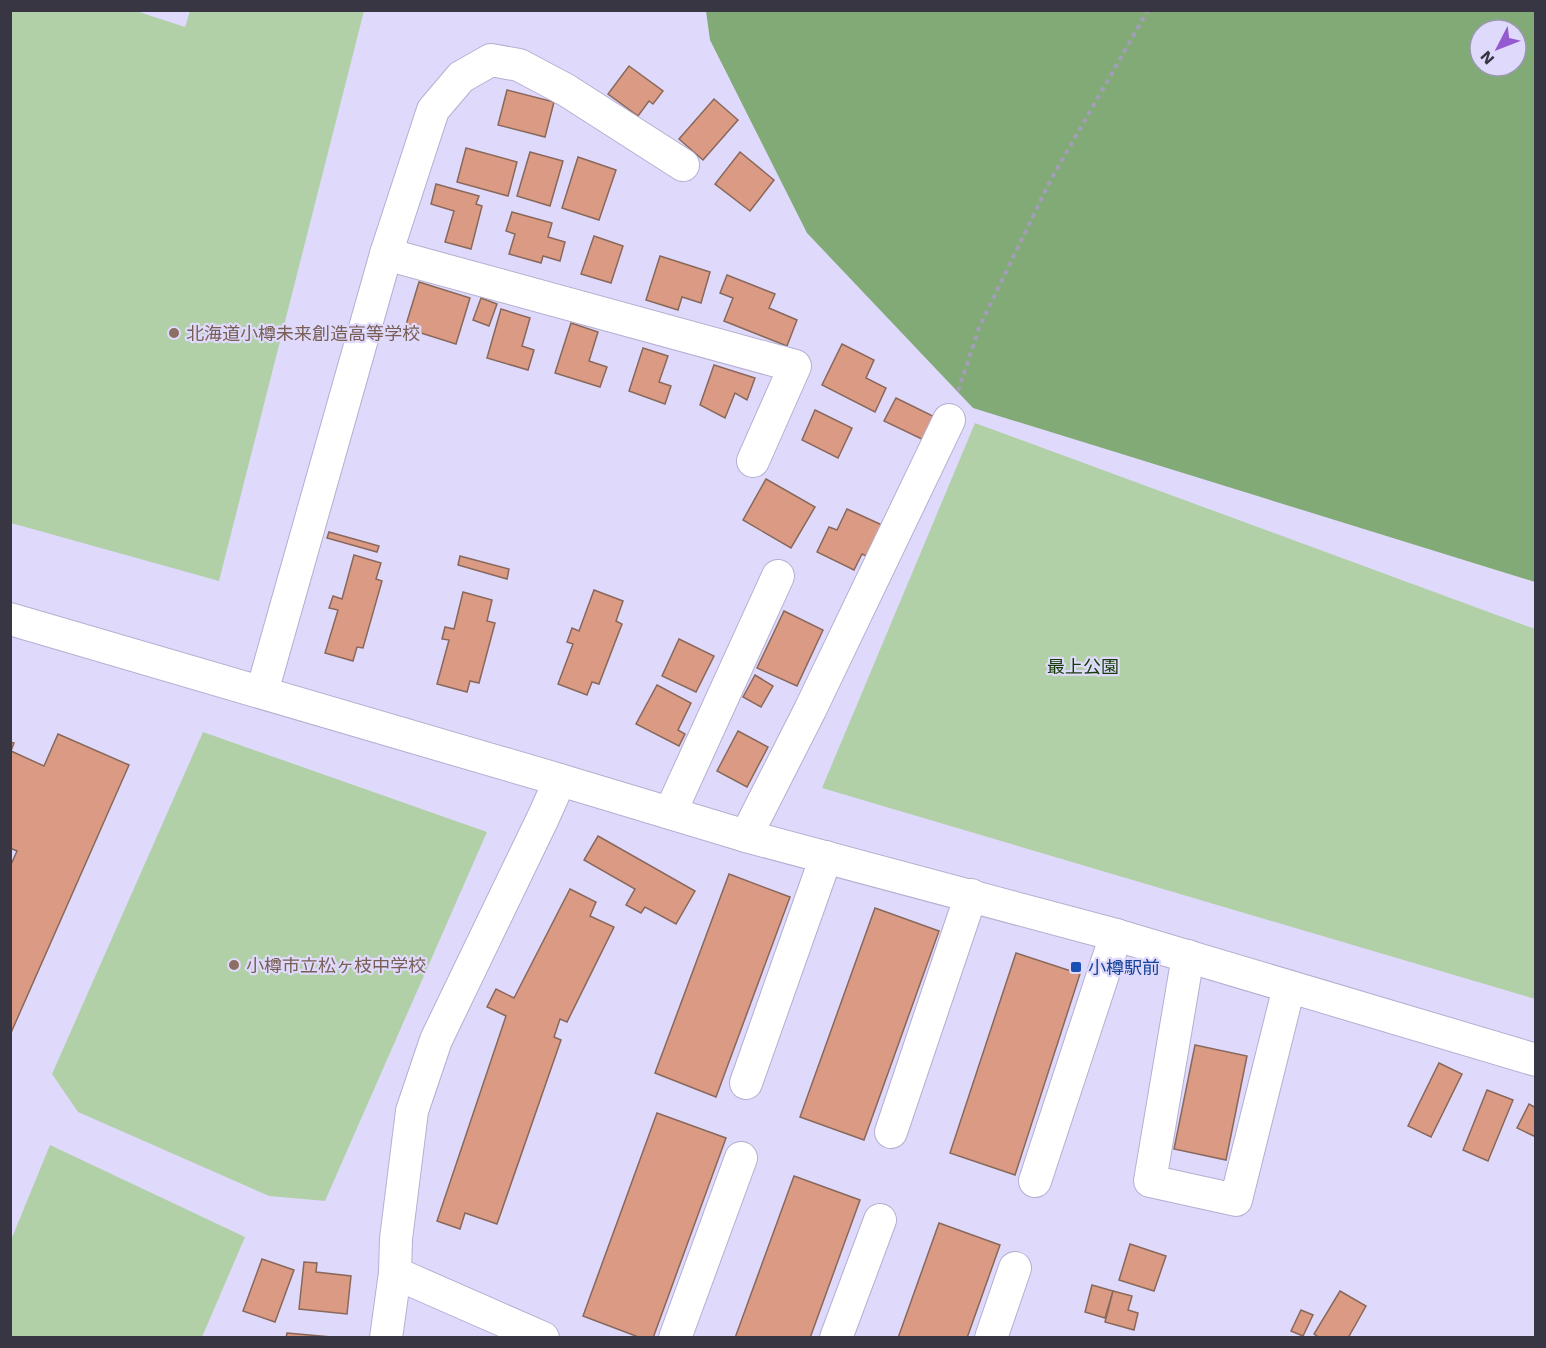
<svg xmlns="http://www.w3.org/2000/svg" width="1546" height="1348" viewBox="0 0 1546 1348" font-family="'Work Sans','Noto Sans JP',sans-serif">
<rect width="100%" height="100%" fill="#dfdafc"/>
<g fill="#b2d0a8">
<polygon points="10,11 136,11 185,27 190,11 364,11 219,581 11,523"/>
<polygon points="975,423 1535,629 1535,999 822,788"/>
<polygon points="203,732 487,832 325,1201 269,1196 78,1112 52,1074"/>
<polygon points="50,1145 245,1237 202,1337 11,1337 11,1240"/>
</g>
<path fill="#82aa76" fill-rule="evenodd" d="M706 11H1535V582L973 408 807 233 710 40ZM1480 30H1516V66H1480Z"/>
<g fill="#db9a83" stroke="#89685c" stroke-width="1.5">
<polygon points="629,66 663,91 653,104 649,101 638,116 608,94"/>
<polygon points="507,90 554,102 545,137 498,125"/>
<polygon points="714,99 738,120 703,160 679,139"/>
<polygon points="466,148 517,162 508,196 457,182"/>
<polygon points="530,152 563,161 550,206 517,196"/>
<polygon points="740,152 774,180 750,211 715,184"/>
<polygon points="578,157 616,170 599,220 562,208"/>
<polygon points="436,184 479,196 476,204 482,206 471,249 445,242 454,211 431,204"/>
<polygon points="512,212 552,223 548,237 565,242 560,261 543,256 541,263 509,254 515,234 506,231"/>
<polygon points="594,236 623,246 611,283 581,274"/>
<polygon points="660,256 710,272 701,303 682,297 678,310 646,300"/>
<polygon points="727,275 775,294 769,308 797,320 787,346 724,321 733,298 720,293"/>
<polygon points="419,282 470,298 456,344 405,328"/>
<polygon points="481,298 497,304 489,326 473,320"/>
<polygon points="501,309 530,318 522,346 534,350 528,370 487,358"/>
<polygon points="571,323 598,332 589,361 607,367 600,387 555,373"/>
<polygon points="842,344 874,360 866,378 886,388 875,412 822,385"/>
<polygon points="643,348 668,356 659,382 671,386 665,404 629,391"/>
<polygon points="714,365 755,378 747,400 735,393 725,418 700,405"/>
<polygon points="896,398 939,419 928,442 884,421"/>
<polygon points="815,410 852,428 838,458 802,440"/>
<polygon points="766,479 815,507 791,548 743,520"/>
<polygon points="847,509 882,525 875,560 862,554 854,570 817,552 829,527 837,530"/>
<polygon points="329,532 379,546 377,552 327,538"/>
<polygon points="354,555 381,563 376,579 382,581 363,648 357,647 353,661 325,653 338,610 329,608 333,596 342,599"/>
<polygon points="460,556 509,569 507,579 458,565"/>
<polygon points="594,590 623,601 616,621 622,624 599,684 592,682 587,695 558,684 573,644 567,642 572,628 579,631"/>
<polygon points="463,592 492,600 487,621 495,623 479,683 470,681 467,692 437,684 449,640 442,639 445,627 454,629"/>
<polygon points="784,611 823,630 797,686 757,668"/>
<polygon points="679,639 714,656 696,692 662,676"/>
<polygon points="755,675 773,686 761,707 743,697"/>
<polygon points="657,685 691,703 678,730 685,734 679,746 636,724"/>
<polygon points="738,731 768,747 747,787 717,771"/>
<polygon points="58,734 129,765 10,1035 10,867 17,851 10,848 10,742 14,743 11,751 44,766"/>
<polygon points="598,836 695,891 676,924 645,907 641,913 626,905 635,889 584,860"/>
<polygon points="729,874 790,897 716,1097 655,1073"/>
<polygon points="570,889 596,902 590,916 614,927 567,1022 560,1019 554,1037 561,1040 497,1224 465,1213 460,1229 437,1221 506,1016 487,1007 496,989 514,998"/>
<polygon points="875,908 939,931 864,1140 800,1117"/>
<polygon points="1016,953 1080,974 1015,1175 950,1153"/>
<polygon points="1195,1045 1247,1056 1226,1160 1174,1149"/>
<polygon points="1439,1063 1462,1074 1431,1137 1408,1126"/>
<polygon points="1487,1090 1513,1100 1488,1161 1463,1150"/>
<polygon points="1529,1104 1536,1108 1536,1137 1517,1128"/>
<polygon points="657,1113 726,1138 653,1338 641,1338 583,1316"/>
<polygon points="794,1176 860,1200 810,1338 735,1338"/>
<polygon points="939,1223 1000,1245 967,1338 898,1338"/>
<polygon points="1130,1244 1166,1256 1154,1291 1119,1280"/>
<polygon points="262,1259 294,1270 275,1322 243,1311"/>
<polygon points="304,1262 317,1263 316,1272 351,1276 347,1314 299,1309"/>
<polygon points="1092,1285 1113,1291 1105,1318 1085,1312"/>
<polygon points="1113,1291 1132,1296 1128,1310 1138,1313 1134,1330 1105,1322"/>
<polygon points="1340,1291 1366,1306 1348,1338 1320,1338 1314,1334"/>
<polygon points="1301,1310 1313,1315 1303,1336 1291,1331"/>
<polygon points="287,1333 331,1337 331,1338 286,1338"/>
</g>
<g fill="none" stroke-linecap="round" stroke-linejoin="round">
<g stroke="#b4afd0" stroke-width="34">
<g id="minor">
<polyline points="386,254 795,366 753,461"/>
<polyline points="10,619 560,780 746,836 1116,935 1536,1060"/>
<polyline points="262,692 386,254 433,110 461,77 491,60 519,65 566,90 683,165"/>
<polyline points="670,813 778,576"/>
<polyline points="746,836 810,710 949,420"/>
<polyline points="1188,956 1150,1181 1236,1200 1289,987"/>
<polyline points="746,1083 826,857"/>
<polyline points="891,1132 971,895"/>
<polyline points="1035,1181 1116,935"/>
<polyline points="395,1273 543,1338"/>
<polyline points="386,1338 395,1273 396,1239 412,1111 436,1040 543,818 560,780"/>
<polyline points="675,1338 741,1158"/>
<polyline points="836,1338 880,1220"/>
<polyline points="991,1338 1015,1268"/>
</g>
</g>
<polyline stroke="#a29eb8" stroke-width="4" stroke-dasharray="4.5 4.5" stroke-linecap="butt" points="958,391 979,328 1049,183 1148,10"/>
<use href="#minor" stroke="#fff" stroke-width="32"/>
</g>
<g fill="#8d6e63" stroke="#dfdafc" stroke-width="2">
<circle cx="174" cy="333" r="6"/>
<circle cx="234" cy="965" r="6"/>
</g>
<rect fill="#1a4fb4" stroke="#dfdafc" stroke-width="2" x="1070" y="961" width="12" height="12" rx="3"/>
<g text-anchor="middle" dominant-baseline="central" stroke-width="4.5" stroke-linejoin="round" paint-order="stroke">
<g font-size="18" fill="#785e54" stroke="#dfdafc" text-anchor="start">
<text x="186" y="333">北海道小樽未来創造高等学校</text>
<text x="246" y="965">小樽市立松ヶ枝中学校</text>
</g>
<g font-size="18" fill="#153c04" stroke="#dfdafc">
<text x="1083" y="666">最上公園</text>
</g>
<g font-size="18" fill="#164399" stroke="#dfdafc" text-anchor="start">
<text x="1088" y="967">小樽駅前</text>
</g>
</g>
<rect width="1546" height="1348" fill="none" stroke="#383643" stroke-width="24"/>
<g transform="translate(1498 48) rotate(228)"><circle r="28" fill="#dfdafc" stroke="#9c98b2" stroke-width="1.5"/>
<path d="M0-4.5L10 22L0 15L-10 22Z" fill="#9559d0"/>
<text y="-9" font-size="16" font-weight="bold" text-anchor="middle" fill="#383643">N</text>
</g>
</svg>
